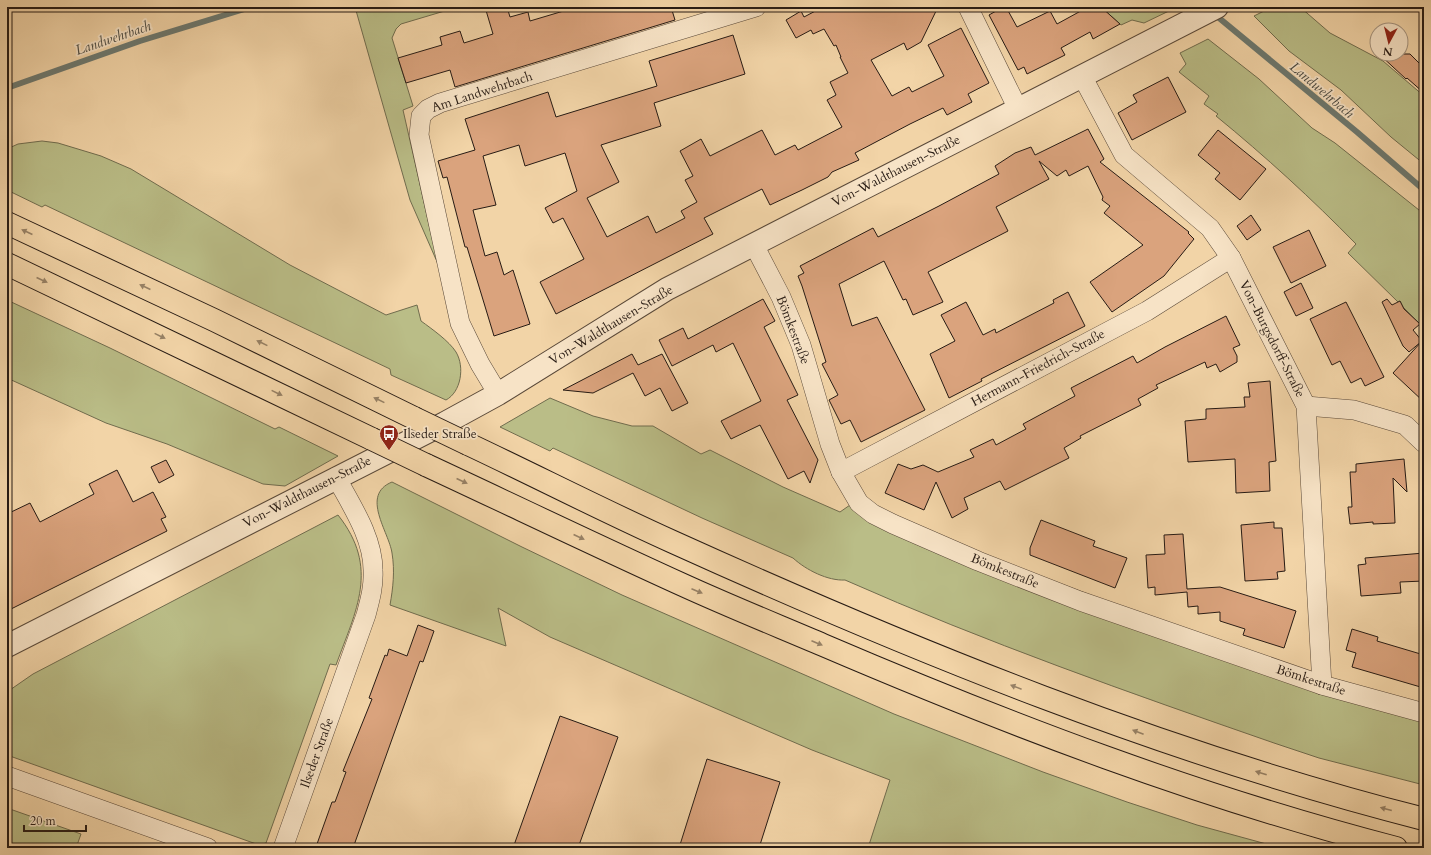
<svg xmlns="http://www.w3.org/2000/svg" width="1431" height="855" viewBox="0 0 1431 855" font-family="Cardo,serif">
<rect width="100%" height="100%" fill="#f2d4a7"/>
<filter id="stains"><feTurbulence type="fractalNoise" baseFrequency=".005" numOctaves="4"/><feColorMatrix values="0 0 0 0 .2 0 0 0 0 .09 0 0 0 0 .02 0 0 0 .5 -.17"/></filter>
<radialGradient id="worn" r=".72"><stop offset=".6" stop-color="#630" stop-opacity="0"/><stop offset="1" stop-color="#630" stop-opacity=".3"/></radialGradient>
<g fill="#babd87" stroke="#706c4e">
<polygon points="355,7 458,7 401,24 396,29 392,38 413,106 403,110 438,264 410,200"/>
<polygon points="1101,7 1168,7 1171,10 1144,23 1132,20 1121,25"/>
<polygon points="1272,7 1300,7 1330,33 1383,61 1424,96 1424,164 1391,137 1341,90 1289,51 1254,16"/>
<path d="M1208 39 1259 79 1312 128 1335 143 1424 214V328L1403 307 1400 301 1398 302 1348 253 1356 244C1312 199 1265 156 1216 116L1218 114 1204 104 1209 96 1179 72 1186 64 1180 53Z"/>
<path d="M42 141 58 143 101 156 131 169 290 265 386 315 417 305 421 321C432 329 449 341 456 352 465 367 461 392 446 400L391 375 390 369 45 205 42 207 7 190V149L18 144Z"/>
<polygon points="7,300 110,348 275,429 279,427 338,456 285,486 263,484 167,444 106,423 7,378"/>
<path d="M550 398 593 416 632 426H653L701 454 710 450 783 487 840 512 850 505 1424 720V785L1319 758 1274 743C1130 693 985 642 845 580 828 581 806 570 793 558L702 518 553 448 550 451 500 427Z"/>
<path d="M392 482 522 547 622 595 894 714 1043 772 1127 802 1197 825 1281 848H868L890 780 812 750 550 637 498 608 506 646 390 605C393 588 395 571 392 553 389 532 360 495 392 482Z"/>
<path d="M338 515C380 568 356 610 336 665L330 664 266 843 259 845 7 755V692L33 674Z"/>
<polygon points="7,808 81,834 76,848 7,848"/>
</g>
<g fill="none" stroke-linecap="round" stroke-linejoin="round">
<g stroke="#6d7970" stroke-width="6">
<polyline points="1213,13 1357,132 1424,190"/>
<polyline points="7,88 140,41 251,7"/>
</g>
</g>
<g fill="#daa37d" stroke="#271b14">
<polygon points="485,7 507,7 510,17 528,12 530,21 577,7 671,7 675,20 455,87 450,70 406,83 398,58 442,45 440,37 460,31 464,43 493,34"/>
<polygon points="823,7 938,7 921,42 907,50 904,43 871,60 892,96 909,87 912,92 944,76 928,45 961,28 989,83 968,94 972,102 947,115 943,108 910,124 855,153 859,160 832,172 828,177 802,190 770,205 762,189 704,218 713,234 556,314 540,282 584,259 563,218 553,223 545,208 577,191 565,153 525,166 519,145 483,156 496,205 473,210 485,256 497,252 504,275 513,270 530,324 494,336 467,247 465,247 447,177 443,178 438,161 475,150 465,119 548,92 556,117 657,86 649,61 733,35 745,74 654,103 661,126 601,145 619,182 587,198 607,237 648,216 656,233 685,218 681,211 697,202 685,180 693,176 680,151 701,139 710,156 762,130 775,155 795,145 798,150 842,127 827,100 836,95 830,82 848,73 840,57 841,57 836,45 834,46 824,29 813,34 811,30 796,38 786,20 801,11 804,17"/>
<polygon points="1003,7 1006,7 1017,27 1050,11 1057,24 1088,7 1101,7 1120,24 1093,39 1090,32 1061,48 1065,55 1027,74 1024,67 1018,70 989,15"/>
<polygon points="1379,54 1410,54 1424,68 1424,93 1407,78 1406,79"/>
<polygon points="1168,77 1186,112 1132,140 1118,113 1137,102 1133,95"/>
<polygon points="1088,129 1104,159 1100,162 1189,232 1188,233 1194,239 1164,276 1112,312 1090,282 1143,245 1104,213 1110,206 1102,200 1103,197 1088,166 1069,176 1066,170 1057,176 1039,161 1049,179 996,207 1008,231 928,272 943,302 913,315 906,299 903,300 884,261 839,284 852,326 877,317 925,410 861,442 850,420 841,424 829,400 838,395 822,364 826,362 802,286 798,276 804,273 800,266 873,228 878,237 939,206 999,174 995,166 1015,153 1031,147 1035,155"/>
<polygon points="1218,130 1266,169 1240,200 1215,179 1220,173 1198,155"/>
<polygon points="1251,215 1261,230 1247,240 1237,226"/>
<polygon points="1309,230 1326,266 1291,283 1273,247"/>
<polygon points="1301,283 1313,308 1296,316 1284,292"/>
<polygon points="1068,292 1085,326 981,379 982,381 949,398 930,354 955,341 941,315 966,302 983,335 995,329 996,333 1054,303 1053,300"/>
<polygon points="763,299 775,321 764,327 798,395 787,400 818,460 810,483 804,471 788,479 760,425 731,439 721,421 761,401 733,343 716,352 713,345 672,366 659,340 683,328 688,339"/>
<polygon points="1387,299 1392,305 1400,301 1404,309 1420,324 1413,330 1422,341 1424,339 1424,402 1393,373 1422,341 1409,352 1403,346 1382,302"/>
<polygon points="1346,302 1384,377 1365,386 1361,378 1351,383 1340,361 1332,365 1310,319"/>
<polygon points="1226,316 1240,345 1233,348 1237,356 1237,362 1220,372 1216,364 1207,368 1205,362 1156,385 1158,388 1138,399 1141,405 1080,436 1081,438 1064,448 1069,458 1005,490 1000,481 964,498 968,509 952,518 936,482 924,510 885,493 898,464 911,469 923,465 938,472 974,457 970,450 993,439 996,445 1026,429 1023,424 1075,396 1071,388 1133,356 1137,363 1165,347"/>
<polygon points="632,354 638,365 662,354 688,403 672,411 660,388 645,396 633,373 593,393 563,390"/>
<polygon points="1270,381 1276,461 1269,462 1270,491 1236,493 1235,459 1188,462 1185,421 1206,419 1206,409 1245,407 1244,397 1250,397 1248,383"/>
<polygon points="1404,459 1407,492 1393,478 1395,523 1373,524 1373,522 1350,524 1348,507 1352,507 1350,472 1356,472 1356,464"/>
<polygon points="166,460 174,475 159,483 151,467"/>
<polygon points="117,470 133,502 153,492 166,517 161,519 167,531 7,611 7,514 30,503 40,522 94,494 89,484"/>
<polygon points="1041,520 1095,541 1093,546 1127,558 1115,588 1030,555 1030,548"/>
<polygon points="1274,522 1274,528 1282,528 1285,571 1277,572 1278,579 1245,581 1241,525"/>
<polygon points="1183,534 1187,589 1220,587 1296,611 1284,648 1243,635 1245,629 1220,621 1220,612 1198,614 1198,606 1188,607 1187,592 1155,595 1155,587 1148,588 1146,555 1165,554 1164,535"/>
<polygon points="1424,553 1424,581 1400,582 1401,593 1361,596 1358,565 1366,564 1365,558"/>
<polygon points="418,625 434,631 423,662 420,661 353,848 326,848 317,844 332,802 335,802 346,772 343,771 372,699 369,698 385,655 387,656 389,649 407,656"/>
<polygon points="1352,629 1378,637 1377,641 1424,655 1424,688 1352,667 1356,653 1346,650"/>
<polygon points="560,716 618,737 578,848 513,848"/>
<polygon points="707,759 780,782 759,848 679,848"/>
</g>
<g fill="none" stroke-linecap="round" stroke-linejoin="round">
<g stroke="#5a4939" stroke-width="20">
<g id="minor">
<polyline points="968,7 1018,109"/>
<polyline points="1082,76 1124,155 1210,228 1231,258 1306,406 1322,685"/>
<polyline points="754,245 781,297 801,345 830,444 841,472 859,503 873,514 893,524 978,561 1080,601 1322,685 1424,713"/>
<polyline points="498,394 480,364 460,323 419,135 421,116 428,109 440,103 756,7"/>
<polyline points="1306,406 1354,410 1405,425 1424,443"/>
<polyline points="841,472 1147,311 1231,258"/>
<polyline points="7,776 208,848"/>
<path d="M283 848 366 615C370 600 374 586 373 570 373 537 351 505 336 477"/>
</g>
</g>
<g stroke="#5a4939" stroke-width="24">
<polyline id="tertiary" points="7,646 445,423 498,394 667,289 1217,7"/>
</g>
<g stroke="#271b14" stroke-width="24">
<g id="motorway">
<polyline points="7,223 214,320 414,418"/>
<polyline points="7,264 372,439"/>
<path d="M468 444C536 476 604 511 673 542 916 652 1165 753 1424 819"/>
<path d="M426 465C512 505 597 546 683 585 729 606 776 625 823 645 1010 725 1199 797 1396 848"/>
</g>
</g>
<use href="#minor" stroke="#f7e3c6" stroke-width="19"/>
<use href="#tertiary" stroke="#f7e3c6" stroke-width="22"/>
<use href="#motorway" stroke="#f2d4a7" stroke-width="22"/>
<g stroke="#271b14" stroke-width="24" stroke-linecap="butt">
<g id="motorway-bridge">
<polyline points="414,418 468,444"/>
<polyline points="372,439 426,465"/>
</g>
</g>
<use href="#motorway-bridge" stroke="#f2d4a7" stroke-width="22"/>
</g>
<defs><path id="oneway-solid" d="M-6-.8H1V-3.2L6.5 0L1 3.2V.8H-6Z"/></defs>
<g fill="#978165">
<use href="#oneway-solid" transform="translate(27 232) rotate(-155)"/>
<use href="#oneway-solid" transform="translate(42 280) rotate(25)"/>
<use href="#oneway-solid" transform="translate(145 287) rotate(-155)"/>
<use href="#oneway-solid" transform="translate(160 336) rotate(26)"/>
<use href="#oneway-solid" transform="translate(262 343) rotate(-154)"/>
<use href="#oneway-solid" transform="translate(277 393) rotate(26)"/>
<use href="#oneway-solid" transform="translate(379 400) rotate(-154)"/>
<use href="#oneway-solid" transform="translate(462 481) rotate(25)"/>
<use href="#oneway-solid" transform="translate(579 537) rotate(25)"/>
<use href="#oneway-solid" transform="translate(697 591) rotate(23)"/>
<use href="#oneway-solid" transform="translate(817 643) rotate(23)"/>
<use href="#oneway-solid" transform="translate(1016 687) rotate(-159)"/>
<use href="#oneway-solid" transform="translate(1138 732) rotate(-159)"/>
<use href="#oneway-solid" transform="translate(1261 773) rotate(-162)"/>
<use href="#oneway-solid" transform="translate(1386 809) rotate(-165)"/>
</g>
<defs>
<g id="bus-pin" transform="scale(1)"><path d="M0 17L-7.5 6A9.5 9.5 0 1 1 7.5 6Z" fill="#8f2418" stroke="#f7e3c6"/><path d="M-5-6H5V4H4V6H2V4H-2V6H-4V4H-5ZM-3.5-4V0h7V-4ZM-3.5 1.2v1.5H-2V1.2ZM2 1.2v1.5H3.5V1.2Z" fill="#fff"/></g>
</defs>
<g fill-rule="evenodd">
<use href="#bus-pin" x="389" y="434"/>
</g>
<g text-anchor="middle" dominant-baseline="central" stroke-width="3.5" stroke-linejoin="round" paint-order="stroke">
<g font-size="13" fill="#271b14" stroke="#f7e3c6">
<text transform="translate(482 92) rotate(-18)">Am Landwehrbach</text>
<text transform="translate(896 171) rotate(-27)">Von-Waldthausen-Straße</text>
<text transform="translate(611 325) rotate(-31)">Von-Waldthausen-Straße</text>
<text transform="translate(793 330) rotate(69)">Bömkestraße</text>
<text transform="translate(1272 339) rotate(63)">Von-Burgsdorff-Straße</text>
<text transform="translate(1038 368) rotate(-28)">Hermann-Friedrich-Straße</text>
<text transform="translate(307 492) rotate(-27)">Von-Waldthausen-Straße</text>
<text transform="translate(1005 571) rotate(22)">Bömkestraße</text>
<text transform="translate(1311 680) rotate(18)">Bömkestraße</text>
<text transform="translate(317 753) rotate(-70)">Ilseder Straße</text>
</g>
<g font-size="13" fill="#271b14" stroke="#f7e3c6" text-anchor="start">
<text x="403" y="434">Ilseder Straße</text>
</g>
<g font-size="14" font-style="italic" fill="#4a4a42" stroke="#f7e3c6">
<text transform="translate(113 38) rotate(-19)">Landwehrbach</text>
<text transform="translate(1322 90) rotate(40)">Landwehrbach</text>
</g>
</g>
<rect width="1431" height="855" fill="none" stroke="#f2d4a7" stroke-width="24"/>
<rect x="8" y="8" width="1415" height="839" fill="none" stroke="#271b14" stroke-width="2"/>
<rect x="12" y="12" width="1407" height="831" fill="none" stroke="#271b14"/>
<g transform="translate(1389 42) rotate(187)"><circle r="19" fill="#f7e3c6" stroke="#a4937f"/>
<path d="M0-3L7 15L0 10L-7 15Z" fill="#8f2418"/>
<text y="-6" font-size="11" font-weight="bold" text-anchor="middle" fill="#271b14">N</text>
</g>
<path d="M24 825v6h62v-6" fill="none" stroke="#271b14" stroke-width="2"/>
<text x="30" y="825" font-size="12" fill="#271b14" stroke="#f7e3c6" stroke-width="3" paint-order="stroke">20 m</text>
<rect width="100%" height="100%" filter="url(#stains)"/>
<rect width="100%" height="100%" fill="url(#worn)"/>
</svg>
